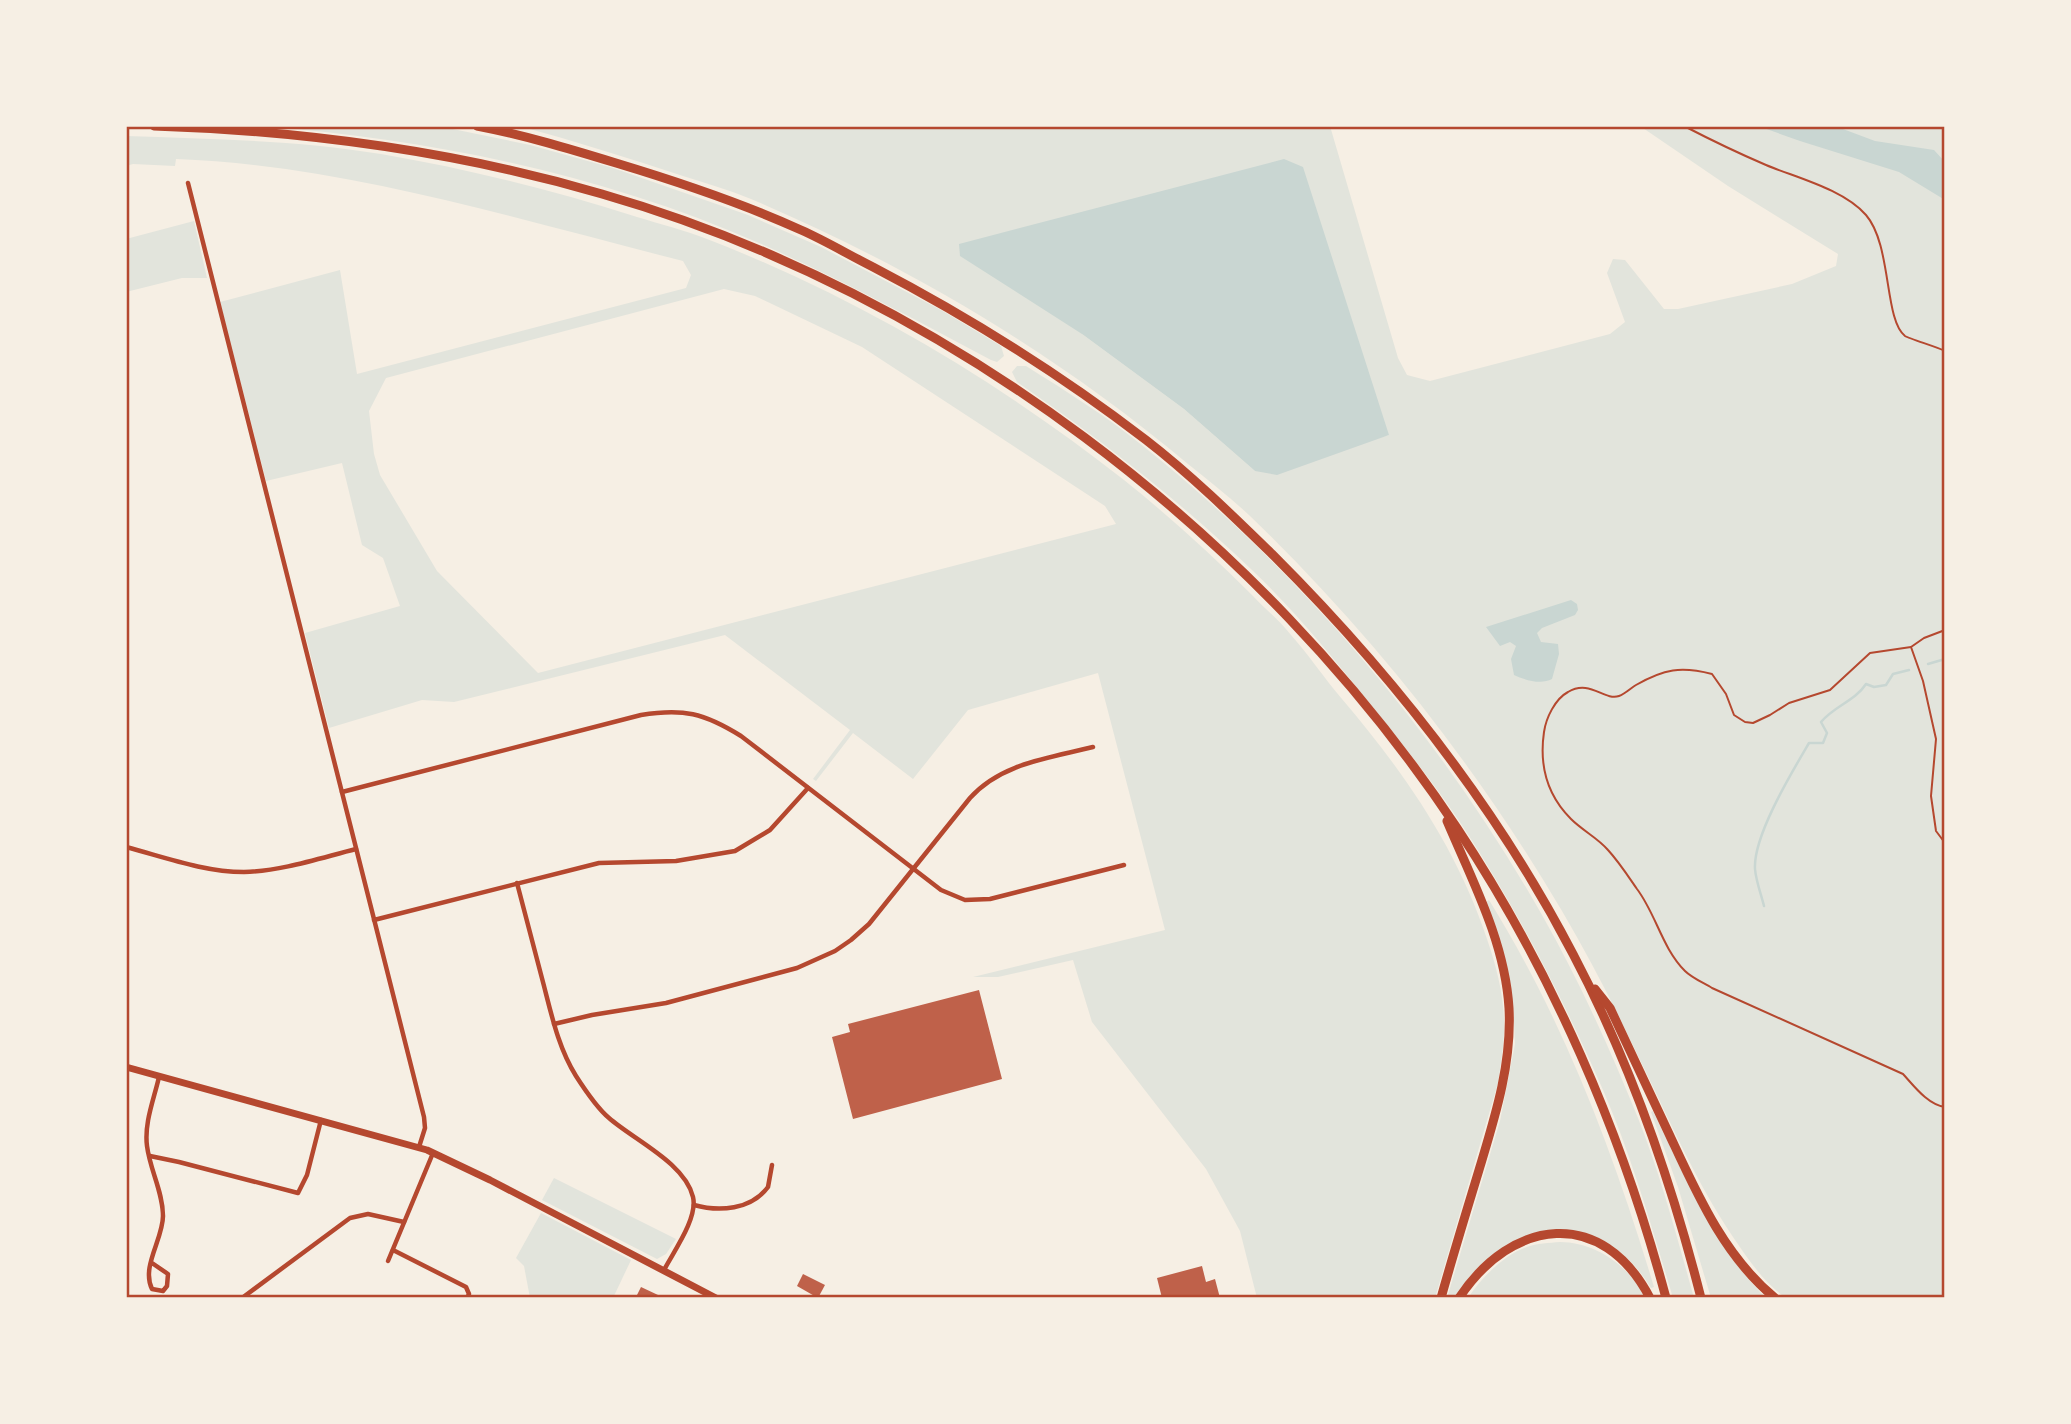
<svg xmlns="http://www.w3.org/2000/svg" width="2071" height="1424" viewBox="0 0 2071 1424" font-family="'DejaVu Sans',sans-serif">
<rect width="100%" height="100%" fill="#f6efe4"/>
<g fill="#e2e4dc" fill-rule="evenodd">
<path d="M260 126H438L530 145 613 168 748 215 821 247 941 310 1001 346 1004 356 997 362 991 360C914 319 838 278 759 243 602 174 431 139 260 126Z"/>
<path d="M519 126H1330L1398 358 1407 375 1430 381 1610 334 1625 322 1607 273 1613 259 1625 260 1664 309H1678L1792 284 1836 266 1838 254 1728 186 1640 126H1945V1298H1786C1764 1283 1748 1259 1733 1237 1696 1182 1670 1121 1641 1062 1616 1010 1591 960 1562 911 1476 765 1371 633 1250 516 1231 498 1209 481 1188 464 1057 354 909 266 751 199 729 190 705 183 683 176 629 158 574 141 519 126ZM1082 334 1389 435 1255 471 1184 409Z"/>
<path d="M126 136C211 139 297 140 381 154 468 169 553 190 637 217 660 224 684 230 707 239 857 297 998 381 1124 480 1169 516 1212 555 1253 596 1265 609 1280 621 1291 635 1309 655 1324 678 1342 699 1404 772 1457 848 1487 939 1496 965 1503 992 1504 1019 1505 1041 1501 1062 1498 1083L1435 1298H1257L1240 1231 1206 1169 1092 1022 1073 960 998 977H973L1165 930 1098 673 968 710 913 779 853 733 816 781 813 779 850 730 725 635 454 702 422 700 329 728 305 633 400 606 383 558 362 545 342 463 266 481 220 302 340 270 357 374 686 288 691 275 683 261C520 220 344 165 176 159L175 166 133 164 126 166ZM724 289 755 296 862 347 1105 506 1116 524 538 673 437 571 380 475 374 454 369 411 386 378Z"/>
<polygon points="194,221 207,278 182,278 126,292 126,239"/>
<path d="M1017 366H1026C1066 391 1106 416 1143 446 1303 574 1441 737 1542 915 1579 980 1610 1049 1638 1118 1661 1176 1677 1237 1694 1298H1673C1652 1228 1632 1157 1603 1090 1565 1003 1522 919 1471 839 1440 790 1403 745 1367 700 1331 655 1294 610 1252 570 1179 500 1100 439 1017 382L1012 372Z"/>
<path d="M1489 900C1564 1021 1613 1151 1654 1287L1651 1288C1598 1201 1504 1218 1454 1298H1447L1500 1121 1515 1044 1513 1003 1506 967 1486 902Z"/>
<path d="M1653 1111C1685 1177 1713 1246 1766 1298H1711L1678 1187 1651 1112Z"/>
<polygon points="554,1178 676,1239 666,1254 657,1259 542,1200"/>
<polygon points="541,1213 631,1260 613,1298 530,1298 524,1266 516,1258"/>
<path d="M1560 1242C1595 1242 1630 1266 1645 1298H1468C1481 1278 1504 1255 1527 1247 1537 1243 1549 1243 1560 1242Z"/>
</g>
<g fill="#c9d6d2">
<polygon points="1758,126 1835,126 1875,141 1934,150 1945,162 1945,200 1899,172 1800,141"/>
<polygon points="1284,159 1303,167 1389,435 1277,475 1255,471 1184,409 1082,334 960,256 959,244"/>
<path d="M1571 600 1577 604 1578 610 1575 615 1542 628 1537 633 1541 642 1558 644 1559 654 1552 679C1541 685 1525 680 1514 675L1511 659 1516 646 1510 642 1500 646 1486 627Z"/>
</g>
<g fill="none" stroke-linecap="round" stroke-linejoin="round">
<g stroke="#c9d6d2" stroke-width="2.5">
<polyline points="1928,664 1945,659"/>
<path d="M1764 906C1761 894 1756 881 1755 869 1753 836 1792 772 1809 743H1823L1827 733 1821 722C1834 706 1855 701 1866 684L1874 687 1886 685 1893 674 1909 670"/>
</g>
</g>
<g fill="#bf614a">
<polygon points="979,990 1002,1079 853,1119 832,1037 850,1032 848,1024"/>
<polygon points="1202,1266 1206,1282 1215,1279 1220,1298 1162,1298 1157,1278"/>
<polygon points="803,1274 825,1285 818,1298 797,1286"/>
<polygon points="641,1287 658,1295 656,1298 636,1297"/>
</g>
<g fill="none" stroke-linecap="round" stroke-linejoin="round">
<g stroke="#b5482f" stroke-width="2">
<path d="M1684 126C1711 140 1738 153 1766 165 1797 178 1843 189 1866 215 1892 245 1884 320 1905 336 1910 339 1937 347 1945 351"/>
<polyline points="1945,630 1924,638 1911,647 1923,681 1936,739 1931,796 1936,831 1945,843"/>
<path d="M1911 647 1870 653 1830 690 1789 703 1770 715 1753 723 1745 722 1734 715 1726 694 1712 674C1681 666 1664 669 1636 685 1631 688 1625 694 1619 696 1604 701 1590 679 1568 692 1555 699 1546 718 1544 732 1539 766 1547 795 1571 819 1583 831 1598 838 1608 850 1619 862 1628 876 1637 889 1656 914 1662 948 1685 971 1692 978 1704 983 1712 988L1903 1074C1914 1086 1928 1105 1945 1107"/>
</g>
<g stroke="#b5482f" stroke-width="4.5">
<polyline points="188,183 424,1117 425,1128 419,1147"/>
<path d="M342 792 641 715C683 708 704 713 741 736L941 890 965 900 990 899 1124 865"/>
<path d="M126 847C164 857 204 872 244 872 282 871 320 858 356 849"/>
<path d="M517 883C526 918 535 952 544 986 552 1017 559 1049 576 1076 585 1090 597 1108 609 1118 634 1140 685 1163 693 1197 698 1218 674 1251 664 1270"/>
<polyline points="374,920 599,863 676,861 735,851 770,830 808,788"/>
<path d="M554 1024 592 1015 666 1003 797 968 835 951 851 940 869 924 970 798C1001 763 1050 758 1093 747"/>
<polyline points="150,1156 179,1162 298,1193 307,1175 321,1120"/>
<path d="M694 1205C719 1212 751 1210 768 1187L772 1165"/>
<polyline points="393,1250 466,1287 469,1294 467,1298"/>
<polyline points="388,1261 433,1153"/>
<path d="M152 1263 168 1274 167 1286 163 1291 152 1289C141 1267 163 1239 163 1216 163 1192 150 1170 147 1146 144 1123 154 1099 159 1077"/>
<polyline points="242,1298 350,1218 368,1214 404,1222"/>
</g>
<polyline stroke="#b5482f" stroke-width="7" points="126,1067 427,1150 490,1180 716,1298"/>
<g stroke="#b5482f" stroke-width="9">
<path d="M154 126C308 131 455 151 602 194 945 293 1260 532 1457 828 1552 971 1622 1133 1666 1298"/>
<path d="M477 126C524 135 570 149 616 163 679 182 742 203 801 230 826 241 849 255 873 267 969 317 1060 374 1146 440 1190 474 1232 515 1272 554 1391 673 1495 804 1573 954 1630 1062 1671 1180 1701 1298"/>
<path d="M1595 989 1610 1008C1630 1051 1650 1093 1670 1136 1697 1194 1724 1256 1775 1298"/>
<path d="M1441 1298C1453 1255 1466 1213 1479 1170 1495 1117 1512 1064 1509 1008 1505 942 1472 880 1447 821"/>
<path d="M1459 1298C1512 1218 1602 1206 1650 1298"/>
</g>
</g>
<rect width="2071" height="1424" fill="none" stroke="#f6efe4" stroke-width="256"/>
<rect x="128" y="128" width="1815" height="1168" fill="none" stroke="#b5482f" stroke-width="2.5"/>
</svg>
